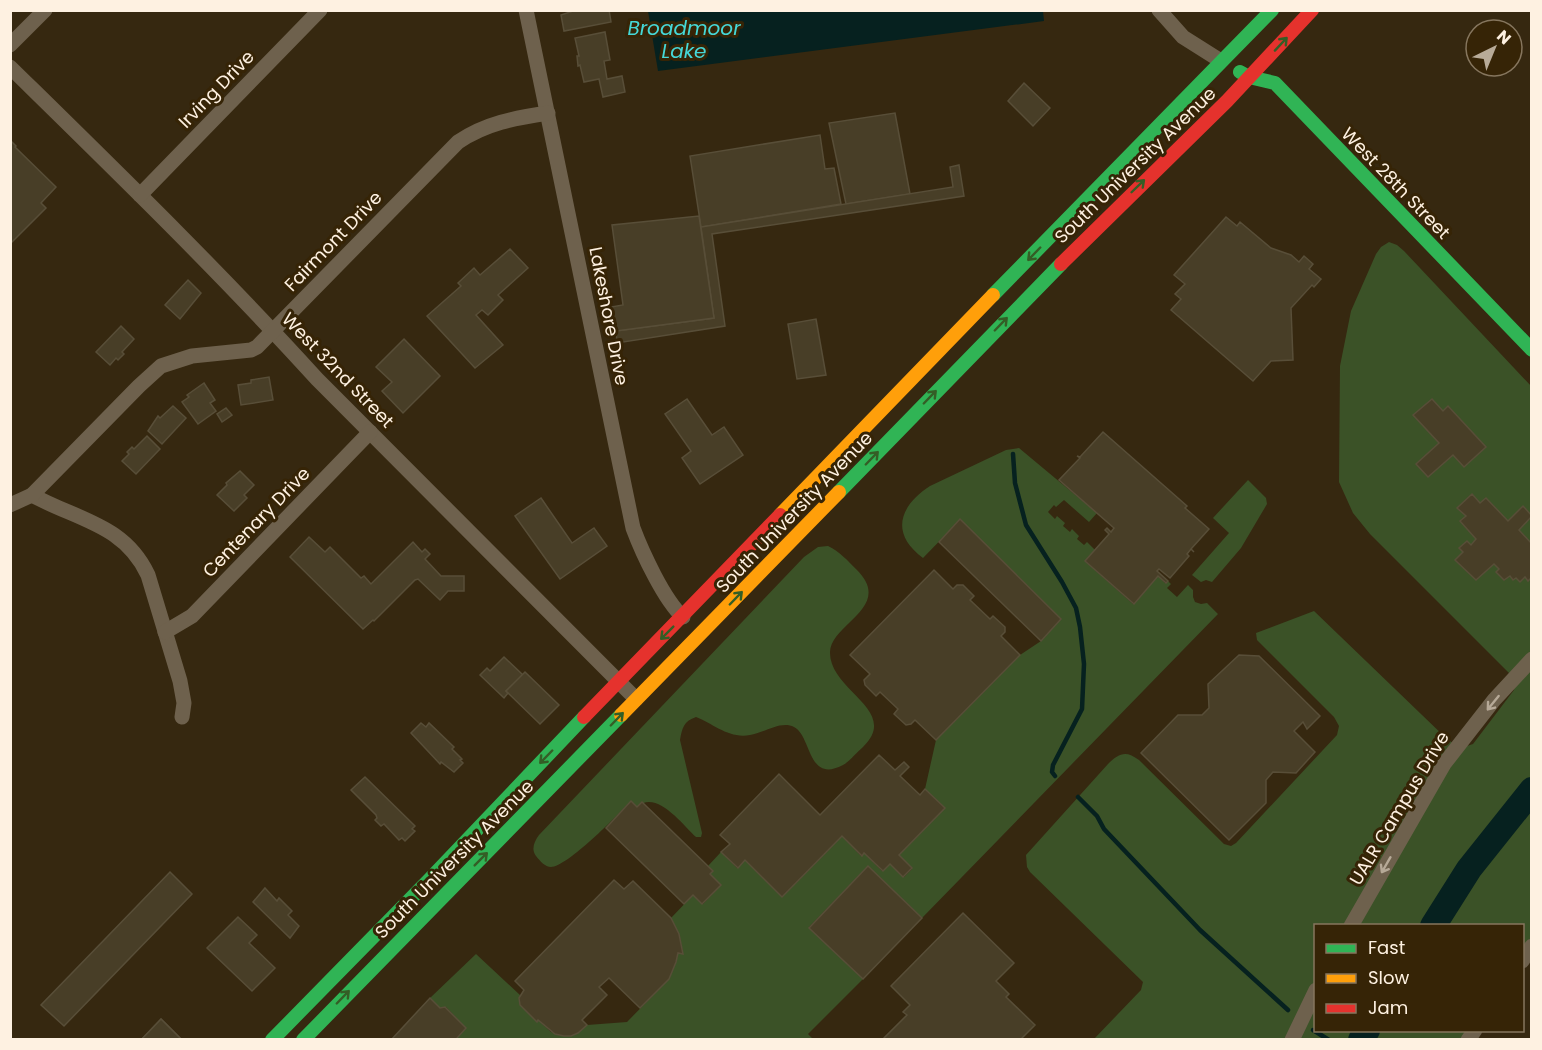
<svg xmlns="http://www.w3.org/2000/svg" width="1542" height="1050" viewBox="0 0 1542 1050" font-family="Poppins,sans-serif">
<rect width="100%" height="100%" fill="#362810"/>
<g fill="#3b5227">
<path d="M1389 242 1397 245 1404 251 1531 386 1532 936 1523 951 1522 926H1316V1030L1469 1031 1462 1039H1094L1141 990 1143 982 1030 872 1027 867 1026 855 1108 764C1119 753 1126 750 1139 760L1224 844 1231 846 1236 843 1337 735 1339 726 1334 717 1257 640 1256 633 1314 611 1448 740 1461 748 1473 744 1514 690 1515 685 1509 673 1370 534 1353 513 1339 482 1340 366 1351 311 1376 254 1381 247Z"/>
<path d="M1019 448 1097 513 1089 522 1064 500 1056 507 1054 505 1048 512 1055 519 1057 516 1065 523 1063 526 1070 532 1072 529 1079 536 1077 539 1084 545 1087 542 1095 550 1085 561 1133 604 1158 576 1165 583 1168 581 1171 584 1167 588 1177 597 1188 585 1193 590V597L1195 602 1201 604 1207 603 1218 614 922 918 868 866 809 927 863 979 808 1034 813 1039H458L457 1038 466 1028 446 1007 440 1008 430 998 476 954 520 995V1005L536 1021 538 1020 551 1032 564 1036 578 1033 587 1025 627 1022 669 979 676 962 678 953H683L679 934 671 918 693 895 703 904 721 885 710 874 713 871 708 866 721 852 737 868 745 860 782 897 842 836 861 856 864 853 882 871 890 864 904 877 912 869 899 855 944 808 925 789 936 740 1020 655 1041 641 1061 619 960 520 923 558C890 534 899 506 930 486L1006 450Z"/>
<polygon points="1248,480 1266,498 1267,504 1241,548 1212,582 1206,580 1201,582 1192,575 1229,533 1213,518"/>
<path d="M828 546C840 552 847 560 856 569 895 607 831 623 830 652 829 691 901 710 863 747 857 752 850 761 843 765 807 784 812 736 794 727 781 720 764 733 750 735 729 739 714 724 696 717 684 721 682 728 680 740L702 833 701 837H696C682 824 656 789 637 807L631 801C618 815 567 867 551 867 545 867 540 861 536 856 531 849 534 842 539 835L804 557 818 547Z"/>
</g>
<polygon fill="#06211f" points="1043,11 1044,21 658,71 648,11"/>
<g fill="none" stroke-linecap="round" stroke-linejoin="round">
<g stroke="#06211f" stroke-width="4.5">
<polyline points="1013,454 1015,483 1026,525 1062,582 1076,608 1080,627 1084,664 1082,709 1053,765 1052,772 1055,776"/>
<polyline points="1078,797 1097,816 1104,829 1200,930 1288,1010"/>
<polyline points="1313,1030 1329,1040"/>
</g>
<g stroke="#06211f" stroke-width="26">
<polyline points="1433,926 1469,869 1532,790"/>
<polyline points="1361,1040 1367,1030"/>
</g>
</g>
<g fill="#483e27" stroke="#584e38" stroke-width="1.5">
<polygon points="576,10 609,10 611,22 564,31 561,15"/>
<polygon points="605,32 610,60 604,61 607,79 622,76 625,92 603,97 599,79 584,82 580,65 578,66 577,56 579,56 575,38"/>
<polygon points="1024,83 1050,108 1033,126 1008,101"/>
<polygon points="895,113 910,194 846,204 829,123"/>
<polygon points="820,135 825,169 834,168 841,204 701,227 690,156"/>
<polygon points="10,140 16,146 15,147 56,187 41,203 46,208 10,244"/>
<polygon points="959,165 964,196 712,234 725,326 617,343 616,331 714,318 701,227 953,187 950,167"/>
<polygon points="699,216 714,318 616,331 611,307 623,305 612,225"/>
<polygon points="1226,217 1237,226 1240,222 1271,248 1291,255 1299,262 1304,256 1313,264 1309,269 1321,279 1314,287 1312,285 1291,308 1293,360 1271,361 1253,381 1171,310 1181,299 1175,294 1185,284 1174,275"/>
<polygon points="510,249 528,268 498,295 503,300 488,315 482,310 476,315 503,345 475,368 427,316 461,286 458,283 474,268 480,275"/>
<polygon points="188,280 201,293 180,319 165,305"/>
<polygon points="816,319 826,375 797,379 788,324"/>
<polygon points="121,326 134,339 122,352 124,354 118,360 116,358 110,365 96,352"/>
<polygon points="404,339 440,376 403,413 382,391 392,382 376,367"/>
<polygon points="269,377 273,400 241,405 238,385 251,383 251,380"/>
<polygon points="204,383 215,400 210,403 216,411 198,424 182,402 189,397 187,395"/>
<polygon points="687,399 712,435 724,427 743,455 700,484 682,458 691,451 665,414"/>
<polygon points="1432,399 1443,411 1448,406 1486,447 1464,467 1453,455 1428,477 1416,464 1439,443 1413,415"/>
<polygon points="173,406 186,418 162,444 148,431 158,416 160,418"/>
<polygon points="226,408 232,415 222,422 217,414"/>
<polygon points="1103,432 1187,506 1185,508 1209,529 1191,549 1194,552 1191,549 1187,554 1189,556 1170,578 1159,569 1157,571 1168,581 1166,583 1158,576 1134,604 1085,561 1109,534 1105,530 1107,528 1111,532 1114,528 1059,480 1080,458 1077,456 1080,457"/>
<polygon points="147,436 160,449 136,474 122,461 129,454 127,452 132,447 134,449"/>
<polygon points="240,471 254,485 244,495 247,498 234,511 217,495 227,485 226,483"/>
<polygon points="1472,494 1480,503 1486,498 1508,521 1523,506 1532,516 1519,530 1532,544 1532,577 1528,581 1525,577 1520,582 1516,578 1513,580 1510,576 1504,580 1496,572 1499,569 1494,564 1476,580 1455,560 1463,552 1459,548 1467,541 1471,545 1476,539 1460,521 1466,516 1457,508"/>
<polygon points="541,498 572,543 594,528 607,546 560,579 515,516"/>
<polygon points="960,519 1061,619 1041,641 939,542"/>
<polygon points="309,537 325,552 330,547 361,578 364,576 371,584 413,542 422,552 425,549 430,554 425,559 441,576 464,576 464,591 448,591 440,600 418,579 415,580 374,621 373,620 363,629 290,557"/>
<polygon points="934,570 953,589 957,585 963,585 974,596 970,600 990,619 993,616 1005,627 1005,632 1001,636 1020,655 936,740 915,720 911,724 906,725 894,714 898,709 880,692 876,696 865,685 864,680 870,674 850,655"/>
<polygon points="1239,655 1259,656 1320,716 1307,729 1303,722 1294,731 1315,752 1296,773 1273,772 1266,780 1266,803 1229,840 1141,753 1178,715 1202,715 1209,708 1208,684"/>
<polygon points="504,657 523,675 506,691 508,693 504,698 480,675 487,668 490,671"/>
<polygon points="525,672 559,705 540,724 506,691"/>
<polygon points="421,723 426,727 429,723 454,747 452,749 462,759 460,760 463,763 454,772 441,762 440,764 411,733"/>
<polygon points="879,755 895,770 904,762 909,767 900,776 920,795 925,789 945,808 899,855 912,868 903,877 890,864 883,871 864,853 862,856 842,836 782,897 745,860 738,868 721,852 730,844 720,835 779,774 820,815"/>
<polygon points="365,777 415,826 412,829 415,831 405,841 402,838 399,840 384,824 381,826 375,820 377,818 376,815 351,790"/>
<polygon points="631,801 637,807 642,802 713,871 710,874 721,885 702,904 693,895 684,904 606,828"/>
<polygon points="868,866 922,918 863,979 809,928"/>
<polygon points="170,872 192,894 64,1026 41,1005"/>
<polygon points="614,880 624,889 633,881 671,918 679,934 683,954 678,953 676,962 669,979 640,1008 609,978 599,987 607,995 582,1020 587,1025 578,1033 571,1036 564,1036 555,1034 538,1020 537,1022 520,1005 519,998 524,990 515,981"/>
<polygon points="265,888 277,901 279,898 292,911 288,915 299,926 290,938 253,902"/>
<polygon points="963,913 1014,963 996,981 1009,994 1006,997 1035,1025 1020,1040 885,1040 884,1038 907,1015 903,1012 910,1005 891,986"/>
<polygon points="238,917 257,935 249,943 275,968 252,991 207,948"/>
<polygon points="430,998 440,1008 445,1007 466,1028 457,1038 458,1040 391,1040"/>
<polygon points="161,1019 182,1040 141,1040"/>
<polygon points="161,1019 182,1040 141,1040"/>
</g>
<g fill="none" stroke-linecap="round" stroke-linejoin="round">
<g stroke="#6e614d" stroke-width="15">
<path d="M526 10 633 528C642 552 664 600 683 617"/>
<polyline points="1159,10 1183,37 1221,61"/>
<polyline points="10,45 45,10"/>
<path d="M10 67C114 169 219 271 317 379L636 699"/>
<polyline points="140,195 320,10"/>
<path d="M32 495C77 520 124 524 148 575L180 681 184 703 182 717"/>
<path d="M10 505 32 495 139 386 161 366 192 356 251 350 257 347 458 142C486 123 515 118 548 113"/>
<polyline points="165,632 192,616 370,432"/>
<polyline points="1351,926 1444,764 1494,700 1532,659"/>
<polyline points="1522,961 1532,946"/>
<polyline points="1292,1040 1316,990"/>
<polyline points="1468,1040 1475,1030"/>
</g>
<g stroke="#30b455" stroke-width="14">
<polyline points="1240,72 1249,77 1275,83 1532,350"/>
<polyline points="993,295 1272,10"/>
<polyline points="839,492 1061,264"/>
<polyline points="272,1040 429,880 584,717"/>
<polyline points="303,1040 621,715"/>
</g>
<g stroke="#ff9f0a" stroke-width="14">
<polyline points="780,515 993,295"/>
<polyline points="621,715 839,492"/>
</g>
<g stroke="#e5322d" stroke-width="14">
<polyline points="1061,264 1227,101 1312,10"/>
<polyline points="584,717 780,515"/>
</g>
</g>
<defs><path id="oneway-shaft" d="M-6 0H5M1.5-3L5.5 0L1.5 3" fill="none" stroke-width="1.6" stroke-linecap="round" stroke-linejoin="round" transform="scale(1.5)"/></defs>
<g stroke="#345e26">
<use href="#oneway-shaft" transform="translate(1281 44) rotate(-47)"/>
<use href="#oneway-shaft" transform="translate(1138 186) rotate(-44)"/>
<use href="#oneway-shaft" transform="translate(1034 254) rotate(134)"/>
<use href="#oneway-shaft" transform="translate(1001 324) rotate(-46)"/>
<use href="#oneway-shaft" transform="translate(930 397) rotate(-46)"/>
<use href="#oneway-shaft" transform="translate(872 458) rotate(-46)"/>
<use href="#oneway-shaft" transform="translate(736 598) rotate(-46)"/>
<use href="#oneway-shaft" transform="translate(667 633) rotate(135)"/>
<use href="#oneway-shaft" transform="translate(617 719) rotate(-46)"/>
<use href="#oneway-shaft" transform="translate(546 757) rotate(134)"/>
<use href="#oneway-shaft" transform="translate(481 859) rotate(-45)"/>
<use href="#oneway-shaft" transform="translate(343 997) rotate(-46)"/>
</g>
<g stroke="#b6a997">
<use href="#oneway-shaft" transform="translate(1493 703) rotate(129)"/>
<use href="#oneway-shaft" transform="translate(1386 865) rotate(120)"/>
</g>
<g text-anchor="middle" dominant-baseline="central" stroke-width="6" stroke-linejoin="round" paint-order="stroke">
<g font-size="18" fill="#fef1e1" stroke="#362406">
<text transform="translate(216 89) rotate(-46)">Irving Drive</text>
<text transform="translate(1135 165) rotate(-44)">South University Avenue</text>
<text transform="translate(1396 183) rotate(46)">West 28th Street</text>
<text transform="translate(333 241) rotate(-46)">Fairmont Drive</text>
<text transform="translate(609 316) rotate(79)">Lakeshore Drive</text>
<text transform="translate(338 370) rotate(46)">West 32nd Street</text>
<text transform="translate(794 512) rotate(-46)">South University Avenue</text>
<text transform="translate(256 522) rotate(-46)">Centenary Drive</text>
<text transform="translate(1399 808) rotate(-59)">UALR Campus Drive</text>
<text transform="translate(454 859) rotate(-45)">South University Avenue</text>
</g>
<g font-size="20" font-style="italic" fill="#45d8d8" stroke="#362406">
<text x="684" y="28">Broadmoor<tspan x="684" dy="23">Lake</tspan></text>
</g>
</g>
<rect width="1542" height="1050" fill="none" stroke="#fef1e1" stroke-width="24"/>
<rect x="1314" y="924" width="210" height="108" fill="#362406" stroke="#86765e" stroke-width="1.5"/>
<rect x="1326" y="944" width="30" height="9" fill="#30b455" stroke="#86765e" stroke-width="1.5"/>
<text x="1368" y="954" font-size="18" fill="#fef1e1">Fast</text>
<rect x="1326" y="974" width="30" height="9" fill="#ff9f0a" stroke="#86765e" stroke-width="1.5"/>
<text x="1368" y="984" font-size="18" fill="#fef1e1">Slow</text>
<rect x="1326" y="1004" width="30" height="9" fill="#e5322d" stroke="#86765e" stroke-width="1.5"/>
<text x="1368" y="1014" font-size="18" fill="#fef1e1">Jam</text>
<g transform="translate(1494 48) rotate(43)"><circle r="28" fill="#362406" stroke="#86765e" stroke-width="1.5"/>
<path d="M0-4.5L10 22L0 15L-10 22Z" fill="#b8ab98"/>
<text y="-9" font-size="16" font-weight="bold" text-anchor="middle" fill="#fef1e1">N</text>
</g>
</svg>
